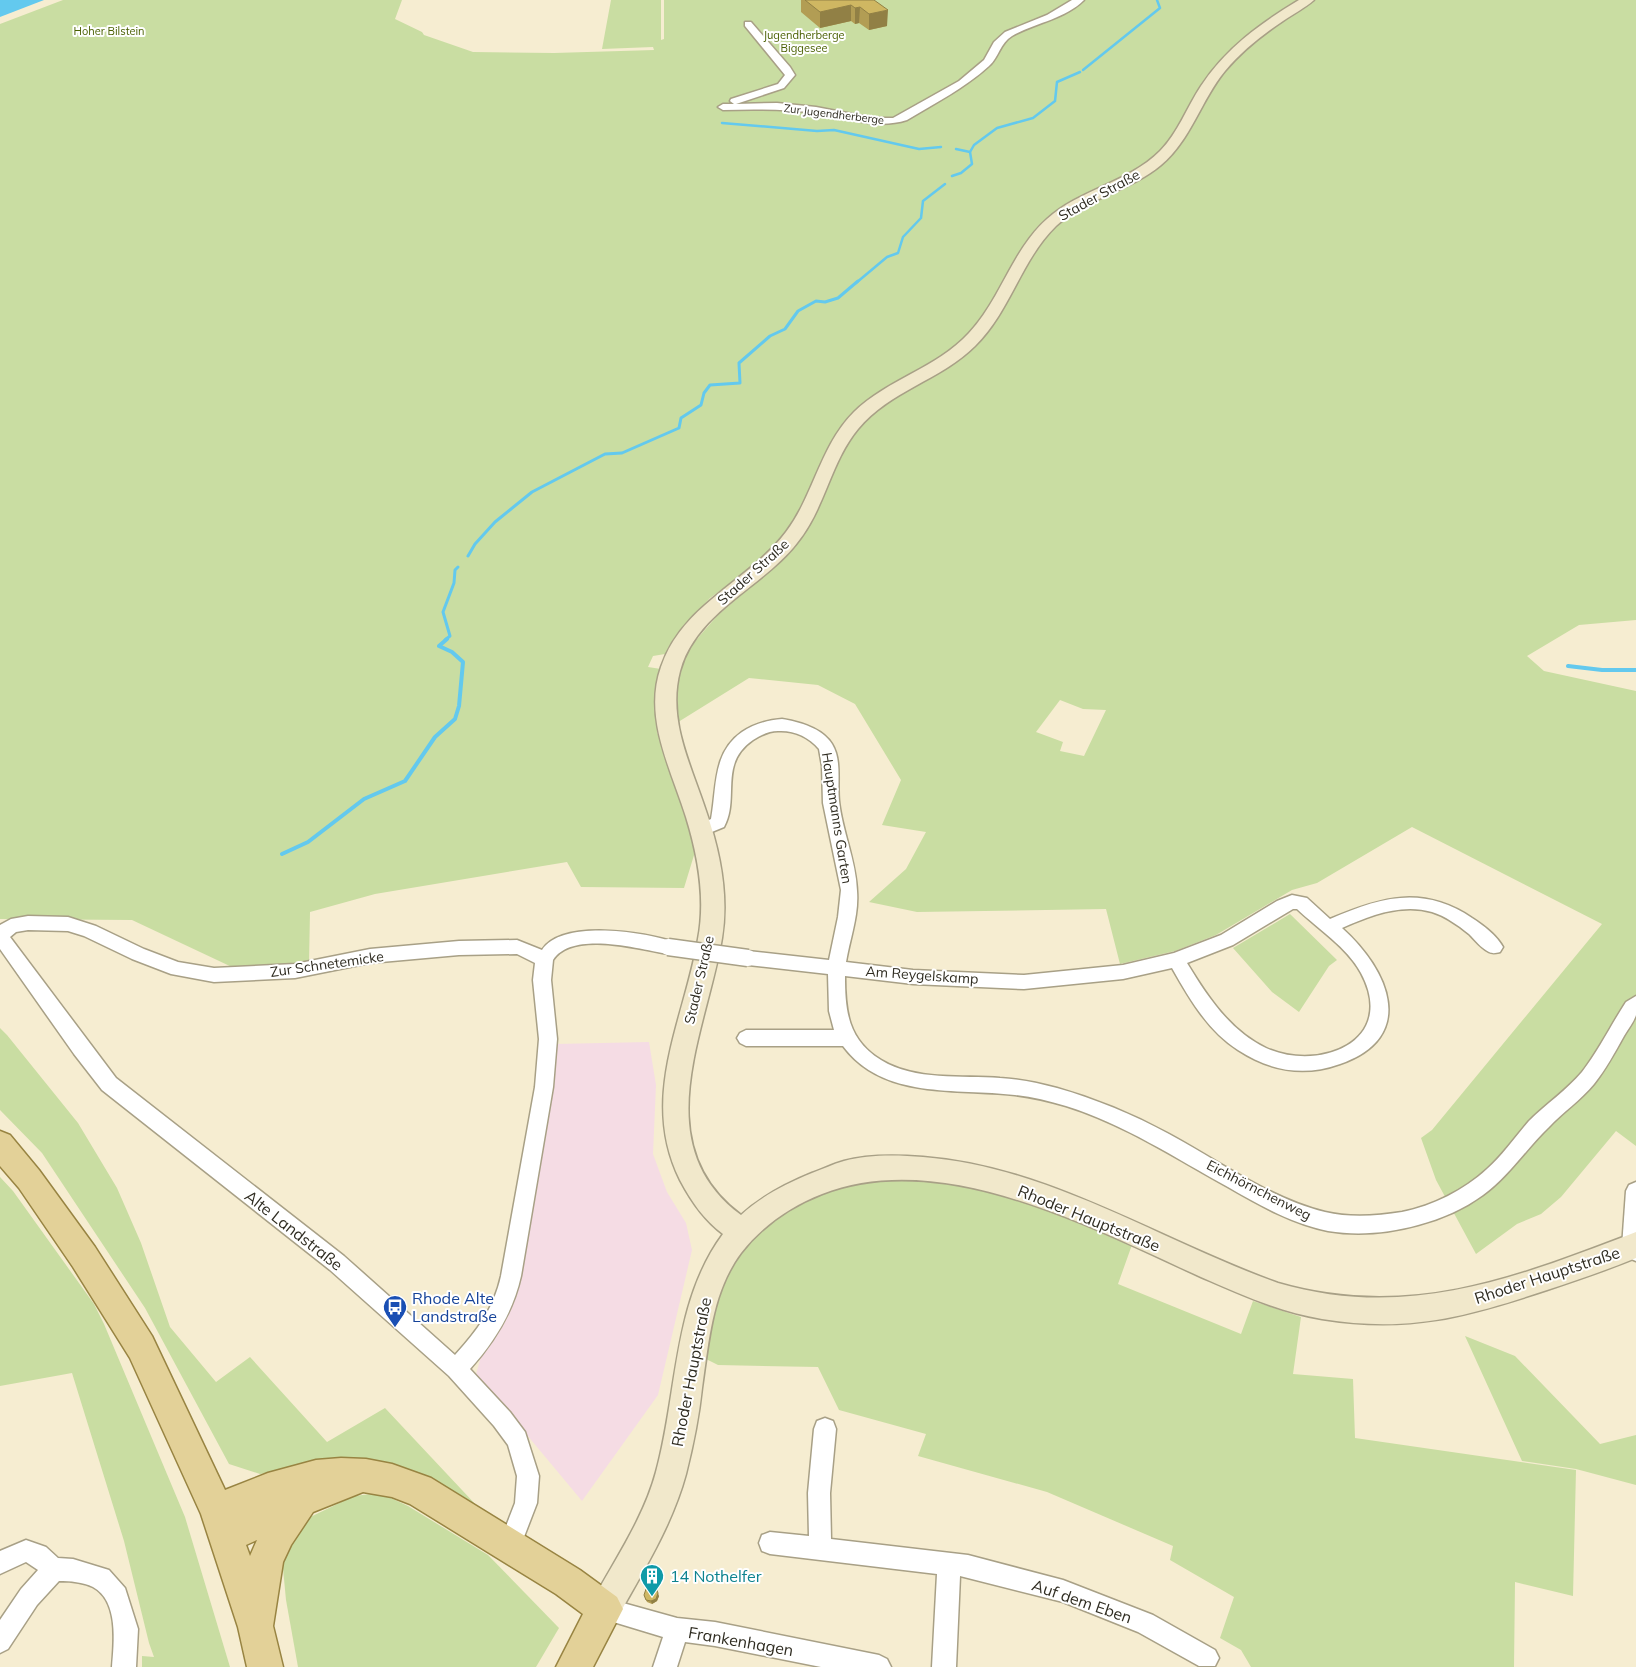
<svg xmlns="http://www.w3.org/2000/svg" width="1636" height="1667" viewBox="0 0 1636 1667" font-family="Mulish,sans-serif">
<rect width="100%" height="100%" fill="#f6edd1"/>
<polygon fill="#f5dce4" points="649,1042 656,1085 653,1154 667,1192 686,1223 692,1250 658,1395 582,1501 476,1374 481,1357 505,1322 531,1202 555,1044"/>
<g fill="#c9dda2" fill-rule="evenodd">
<path d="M63 0H402L395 19 422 32 424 35 473 52 554 53 654 50 653 47 602 49 611 0H661V40L664 39V0H1636V620L1579 625 1527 656 1544 671 1636 691V1146L1616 1131 1561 1197 1541 1214 1517 1224 1476 1254 1436 1180 1421 1138 1432 1130 1602 924 1412 827 1317 883 1292 890 1216 935 1175 951 1120 964 1106 909 917 912 869 902 906 869 926 832 882 825 901 780 855 704 818 685 749 678 675 724 673 701 678 676 690 647 717 616 775 566 804 531 789 527 781 542 758 563 710 598 684 627 665 654 653 656 648 667 661 669 656 695 657 732 698 842 684 888 581 887 567 862 375 894 310 912 309 963 234 968 132 920 0 919V24ZM1060 700 1083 709 1106 710 1084 756 1060 751 1063 742 1036 732Z"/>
<polygon points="1290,914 1337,960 1329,966 1299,1012 1272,992 1233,948"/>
<polygon points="0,1028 7,1035 78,1123 117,1188 141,1243 170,1327 216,1382 250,1357 327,1442 385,1408 477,1506 390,1466 343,1461 260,1474 229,1464 145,1308 42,1153 0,1110"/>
<polygon points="933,1176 1008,1195 1133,1242 1118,1284 1241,1334 1253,1301 1301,1317 1293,1374 1353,1379 1355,1438 1576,1470 1573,1596 1515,1582 1514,1667 1251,1667 1241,1650 1220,1638 1234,1597 1170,1560 1173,1546 1047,1492 918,1456 926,1434 839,1410 818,1367 718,1365 704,1358 711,1317 722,1280 748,1244 788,1208 837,1185"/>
<polygon points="0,1177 13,1191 94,1304 104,1324 185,1517 230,1667 142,1667 142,1656 154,1657 149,1643 124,1541 72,1373 0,1386"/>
<polygon points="1465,1336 1515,1356 1600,1444 1636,1435 1636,1485 1576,1469 1522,1461"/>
<polygon points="380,1493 408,1506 488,1555 559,1628 536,1667 298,1667 286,1600 282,1558 302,1521 354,1496"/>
</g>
<polygon fill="#63c9ee" points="0,0 44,0 0,17"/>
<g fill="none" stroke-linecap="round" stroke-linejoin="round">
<g stroke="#63c9ee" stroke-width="2.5">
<polyline points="1083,70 1160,8 1157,0"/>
<polyline points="722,123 817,131 834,130 919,149 941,147"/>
<polyline points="956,149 970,152"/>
<polyline points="952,176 961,173 972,164 970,152 974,145 997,128 1033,118 1055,101 1057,82 1080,72"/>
<polyline points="856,283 887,257 898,253 903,237 921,218 923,201 945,184"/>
</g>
<g stroke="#63c9ee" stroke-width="3">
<polyline points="468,556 475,544 495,522 532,492 605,454 622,453 679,428 681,418 701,405 704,393 710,385 740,383 739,363 770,336 785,329 798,311 816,301 825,302 838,298 858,281"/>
<polyline points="445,640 450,636 443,612 454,583 455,570 458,567"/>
</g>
<g stroke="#63c9ee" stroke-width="4">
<polyline points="1568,666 1602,670 1636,670"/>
<polyline points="282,854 308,842 364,799 405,781 435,737 455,719 459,706 463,662 452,652 439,646 447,639"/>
</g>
<g stroke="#a8a086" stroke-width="3">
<g id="street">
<path d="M1072 0H1084C1065 19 1035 23 1012 36 1000 43 999 57 989 66 965 88 935 103 907 120 876 130 846 117 816 113 785 109 754 109 723 110L718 107 723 104H734L730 101 731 99 778 84 785 75 745 26V22H751L790 67 795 75 784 88 736 104 777 103 816 107 873 118H893L959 81 984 60 994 42 1005 32 1047 15Z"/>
<path d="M782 719C800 722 822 728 832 744 842 760 837 782 839 801 842 831 856 860 857 891 859 915 850 938 846 962L913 970 1024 975 1123 965 1174 953 1221 935 1277 901 1292 895 1307 898 1330 919C1381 897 1423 885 1472 918 1483 925 1497 936 1503 947L1500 952C1496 953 1493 954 1489 952 1481 948 1475 940 1469 934 1458 925 1445 916 1432 912 1401 903 1369 916 1342 928 1389 970 1418 1037 1340 1064 1304 1077 1270 1071 1238 1050 1208 1031 1189 998 1172 968L1123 979 1024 989 913 984 845 976C845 1011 848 1040 881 1060 915 1081 962 1075 1000 1078 1020 1079 1038 1083 1057 1088 1096 1099 1134 1115 1169 1134 1219 1161 1269 1198 1325 1212 1350 1218 1377 1216 1402 1212 1433 1206 1464 1190 1487 1169 1503 1155 1515 1137 1529 1121 1546 1104 1567 1090 1582 1072 1599 1050 1611 1025 1626 1002L1636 996C1636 1002 1636 1009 1636 1015 1634 1022 1628 1029 1624 1036 1615 1052 1606 1069 1594 1084 1581 1100 1563 1112 1549 1127 1526 1149 1509 1176 1483 1195 1464 1209 1441 1219 1418 1225 1389 1233 1358 1236 1328 1231 1293 1224 1259 1205 1228 1187 1175 1158 1124 1124 1066 1106 1049 1101 1032 1097 1015 1095 956 1088 883 1100 843 1046H746L740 1043 737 1038 740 1033 746 1030H834L829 1011 828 974 748 965 742 963 739 958 742 953 748 951 829 960 838 917 841 890 823 803 822 766 819 749C809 737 794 730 778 731 769 731 761 735 753 740 718 764 740 798 724 827L702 836 696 834 694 830 696 826 711 819C717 788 712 753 742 732 754 724 768 720 782 719ZM1293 909H1297C1318 929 1347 947 1361 973 1398 1042 1319 1072 1266 1048 1230 1031 1207 996 1187 963L1233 945Z"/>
<path d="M28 916 68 917 96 926 144 949 178 962 214 968 295 964 370 949 459 941 517 940 542 950C562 919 645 932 674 942L677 947 674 952 668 954C639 949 572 930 553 960L551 980 557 1039 553 1087 521 1276C513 1312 495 1341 470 1369L510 1412 525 1432 539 1476 537 1503 517 1555 509 1558 501 1555 498 1547 515 1503 517 1476 508 1445 494 1426 449 1376 330 1270 102 1090 74 1054 0 949V925L11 919ZM28 930 68 931 84 936 132 959 171 974 214 982 295 978 370 963 459 955 517 954 535 963 533 980 539 1039 535 1087 501 1276C494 1308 477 1331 455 1355L344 1256 116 1078 10 937 16 932Z"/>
<polygon points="1636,1182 1636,1261 1629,1258 1622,1247 1626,1191 1629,1185"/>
<polygon points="825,1418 833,1421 836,1429 830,1493 831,1539 968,1555 1063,1580 1153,1615 1215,1650 1219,1658 1215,1666 1199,1666 1138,1632 1063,1602 960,1576 956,1667 932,1667 937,1574 770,1554 762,1551 759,1543 762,1535 770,1532 809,1536 808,1493 814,1429 817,1421"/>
<path d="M26 1540 46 1547 58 1558 73 1559 109 1570 125 1588 138 1629 136 1667H112C114 1643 119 1601 93 1587 83 1582 70 1581 59 1581L37 1605 8 1649 0 1653V1620L21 1589 38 1570 26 1562 0 1574V1551Z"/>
<polygon points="605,1598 677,1618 715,1622 879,1655 887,1659 891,1667 821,1667 715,1646 685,1642 677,1667 653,1667 663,1637 597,1617 594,1609 597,1601"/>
</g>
</g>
<g stroke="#a8a086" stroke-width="3">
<path id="secondary" d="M1299 0H1314C1305 8 1293 14 1283 21 1262 35 1242 51 1225 71 1201 100 1191 140 1161 165 1130 191 1086 198 1056 226 1021 260 1010 312 975 346 941 380 889 391 858 429 830 463 825 509 797 543 762 588 696 612 680 671 667 720 691 765 706 811 720 851 729 895 722 938 707 1030 645 1144 741 1215 762 1196 785 1184 812 1173 823 1169 833 1164 844 1161 869 1154 898 1155 923 1157 1051 1167 1160 1241 1278 1283 1408 1321 1516 1278 1636 1232V1258C1607 1270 1577 1280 1547 1290 1466 1317 1408 1333 1322 1319 1279 1312 1240 1294 1201 1277 1092 1228 943 1147 822 1194 791 1206 762 1226 741 1253 712 1292 709 1341 702 1388 699 1417 693 1446 686 1474 672 1526 642 1573 616 1620L605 1625 594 1620 589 1609 594 1598C616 1558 644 1517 656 1472 678 1393 672 1303 723 1234 704 1220 691 1201 680 1180 639 1097 684 1021 698 939 706 898 698 856 686 817 671 769 643 718 661 667 682 604 748 582 786 532 814 495 820 446 854 412 888 379 937 368 969 333 1001 299 1012 250 1047 219 1080 189 1128 183 1160 151 1178 133 1187 107 1201 86 1226 48 1261 23 1299 0Z"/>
</g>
<g stroke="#988442" stroke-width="3">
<path id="primary" d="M0 1131 10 1135 39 1170 95 1247 152 1336 225 1490 268 1473 316 1460 341 1458 366 1459 392 1464 431 1478 580 1570 617 1597 623 1609 593 1667H556L583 1614 556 1594 410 1504 392 1497 363 1492 313 1512 291 1545 283 1562 273 1626 283 1667H247L238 1627 201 1514 130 1358 73 1267 19 1188 0 1166ZM257 1540 250 1556 246 1545Z"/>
</g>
<use href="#street" fill="#fff" fill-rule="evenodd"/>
<use href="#secondary" fill="#f1e8cb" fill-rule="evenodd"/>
<use href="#primary" fill="#e3d198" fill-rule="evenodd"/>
<g stroke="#a8a086" stroke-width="19" stroke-linecap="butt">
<polyline id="street-bridge" points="668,947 748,958"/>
</g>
<use href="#street-bridge" stroke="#fff" stroke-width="16"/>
</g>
<g fill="#b29d54">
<polygon points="801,0 874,0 887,26 869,30 859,23 855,24 851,21 820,28 801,12"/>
<polygon points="644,1595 659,1596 657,1601 652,1604 647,1602"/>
</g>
<g fill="#918045">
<polygon points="851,5 851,21 820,28 820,12"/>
<polygon points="860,7 859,23 855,24 855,8"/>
<polygon points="888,10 887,26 869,30 869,14"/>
<polygon points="658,1593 659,1596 657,1601 652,1604 651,1601"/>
</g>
<g fill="#cfb762" stroke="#918045">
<polygon points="805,0 874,0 888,10 869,14 860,7 855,8 851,5 820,12"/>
<polygon points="651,1587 656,1588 658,1593 656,1599 651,1601 646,1600 644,1595 646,1589"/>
</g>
<defs>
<g id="bus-pin" transform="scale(1.25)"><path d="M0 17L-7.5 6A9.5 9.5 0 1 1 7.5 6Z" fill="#1a4fb4" stroke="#fff"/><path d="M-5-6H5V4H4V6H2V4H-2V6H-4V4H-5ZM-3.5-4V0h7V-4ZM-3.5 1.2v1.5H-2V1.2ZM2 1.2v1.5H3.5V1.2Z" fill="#fff"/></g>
<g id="building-pin" transform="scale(1.25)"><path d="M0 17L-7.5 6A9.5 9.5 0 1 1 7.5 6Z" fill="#0f9aa8" stroke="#fff"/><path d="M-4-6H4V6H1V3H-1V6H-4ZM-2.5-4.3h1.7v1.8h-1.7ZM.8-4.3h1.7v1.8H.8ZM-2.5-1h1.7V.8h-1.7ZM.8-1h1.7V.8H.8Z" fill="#fff"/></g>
</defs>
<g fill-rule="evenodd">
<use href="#bus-pin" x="395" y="1307"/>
<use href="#building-pin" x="652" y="1576"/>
</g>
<g text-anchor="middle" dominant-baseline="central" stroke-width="4" stroke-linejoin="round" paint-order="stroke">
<g font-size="11" fill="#495f01" stroke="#fff">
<text x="109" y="31">Hoher Bilstein</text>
<text x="804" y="35">Jugendherberge<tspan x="804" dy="13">Biggesee</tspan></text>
</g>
<g font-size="11" fill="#2f2c21" stroke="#fff">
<text transform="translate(834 114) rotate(7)">Zur Jugendherberge</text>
</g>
<g font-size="14" fill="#2f2c21" stroke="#fff">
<text transform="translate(1099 195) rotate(-29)">Stader Straße</text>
<text transform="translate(753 572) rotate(-42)">Stader Straße</text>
<text transform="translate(837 818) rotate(81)">Hauptmanns Garten</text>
<text transform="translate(327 964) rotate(-8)">Zur Schnetemicke</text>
<text transform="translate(922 975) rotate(4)">Am Reygelskamp</text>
<text transform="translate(699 980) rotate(-77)">Stader Straße</text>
<text transform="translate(1259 1190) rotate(27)">Eichhörnchenweg</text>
</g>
<g font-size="16" fill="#2f2c21" stroke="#fff">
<text transform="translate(1089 1218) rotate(22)">Rhoder Hauptstraße</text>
<text transform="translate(294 1230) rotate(38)">Alte Landstraße</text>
<text transform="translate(1547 1275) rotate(-18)">Rhoder Hauptstraße</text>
<text transform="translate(691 1372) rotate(-79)">Rhoder Hauptstraße</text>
<text transform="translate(1082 1601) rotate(19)">Auf dem Eben</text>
<text transform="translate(741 1641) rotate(10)">Frankenhagen</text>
</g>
<g font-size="16" fill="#164399" stroke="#fff" text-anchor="start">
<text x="412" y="1298">Rhode Alte<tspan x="412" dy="18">Landstraße</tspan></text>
</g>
<g font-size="16" fill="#0d838f" stroke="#fff" text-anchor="start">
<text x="670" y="1576">14 Nothelfer</text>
</g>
</g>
</svg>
